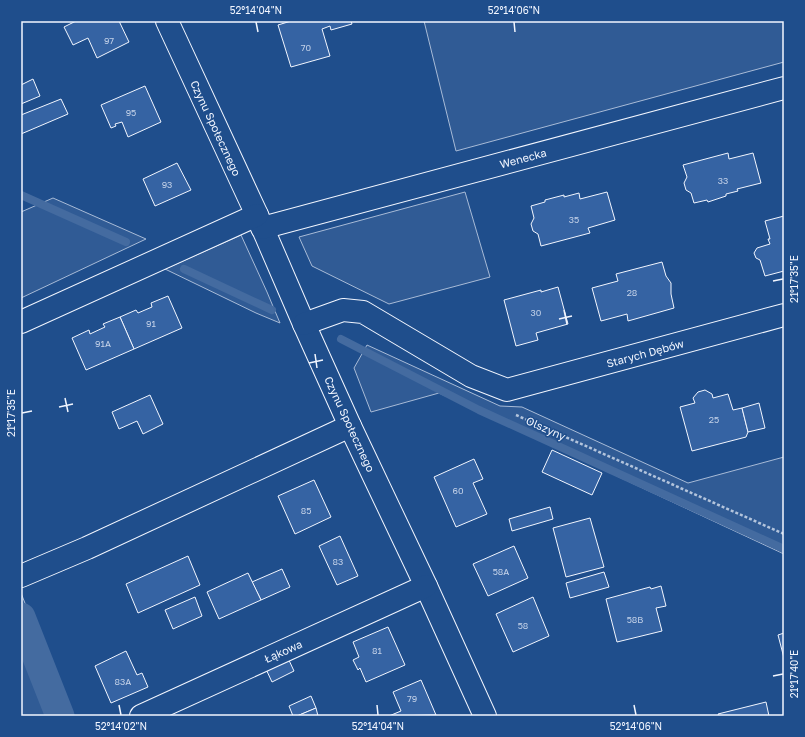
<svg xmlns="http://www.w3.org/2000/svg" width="805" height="737" viewBox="0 0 805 737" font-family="'Golos Text',sans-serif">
<rect width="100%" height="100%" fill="#1f4e8c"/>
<g fill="#305b95" stroke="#a8bbd7">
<polygon points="424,21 784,21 784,62 456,151"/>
<polygon points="465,192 490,277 389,304 312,266 299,237"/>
<polygon points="53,198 146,239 21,298 21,212"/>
<polygon points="241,235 267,292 280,323 256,313 165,269"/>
<polygon points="367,345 500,406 522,407 688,483 784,457 784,554 439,393 371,412 354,368"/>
<polygon points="21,593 69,716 21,716"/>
</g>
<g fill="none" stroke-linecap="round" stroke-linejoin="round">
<g stroke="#446ba0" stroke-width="8">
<polyline points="21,195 126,242"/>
<polyline points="184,269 272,310"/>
<polyline points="341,339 479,410 784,549"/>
</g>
<polyline stroke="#446ba0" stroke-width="29" points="21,617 60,716"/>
</g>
<g fill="#3563a3" stroke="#f2f6ff">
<polygon points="76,21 119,21 129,42 97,58 88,38 73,45 64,27"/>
<polygon points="291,21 351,21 352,24 331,30 330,26 322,29 330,56 291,67 278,25"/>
<polygon points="33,79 40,96 21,104 21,85"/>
<polygon points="145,86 161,122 128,137 122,122 115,124 116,126 111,128 101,105"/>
<polygon points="61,99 68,114 21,134 21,115"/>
<polygon points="728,153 729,159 753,153 761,183 737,189 738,191 726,194 726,196 708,202 707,200 694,203 691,193 686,190 684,183 687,177 683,165"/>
<polygon points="177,163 191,190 155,206 143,179"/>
<polygon points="607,192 615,220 588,228 590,233 541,246 538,234 533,231 531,224 534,218 531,206 545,202 545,200 564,195 564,197 579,193 580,199"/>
<polygon points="784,216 784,271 765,276 760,260 756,258 754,253 757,248 770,244 768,239 770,239 765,221"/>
<polygon points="662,262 666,276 671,283 671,294 674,308 628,321 627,314 601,321 592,288 618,281 616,274"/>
<polygon points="558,287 568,324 536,333 538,340 516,346 504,300 541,290 541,292"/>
<polygon points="168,296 182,328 134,349 120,317 136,310 138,313 152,307 151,303"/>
<polygon points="120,317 134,349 86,370 72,338 89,330 90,334 105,327 103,324"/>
<polygon points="705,390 712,394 713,398 728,394 733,410 742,408 748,432 746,437 692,451 680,407 695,403 693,398 698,392"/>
<polygon points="150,395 163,424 143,434 137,421 119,429 112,412"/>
<polygon points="759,403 765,428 748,432 742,408"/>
<polygon points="552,450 602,473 592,495 542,472"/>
<polygon points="474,459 483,479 473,483 487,514 456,527 434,477"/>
<polygon points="314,480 331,517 295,534 278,496"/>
<polygon points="550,507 553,519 512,531 509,519"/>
<polygon points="590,518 604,567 566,577 553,528"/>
<polygon points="340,536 358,576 337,585 319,546"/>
<polygon points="514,546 528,578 488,596 473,564"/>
<polygon points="188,556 200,585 138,613 126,584"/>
<polygon points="282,569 290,587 261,600 252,582"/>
<polygon points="604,572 609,587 570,598 566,583"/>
<polygon points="248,573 261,600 219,619 207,592"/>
<polygon points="661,586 666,606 656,608 662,631 617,642 606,599 650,587 651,589"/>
<polygon points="195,597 202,616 173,629 165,610"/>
<polygon points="533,597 549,636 513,652 496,614"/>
<polygon points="388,627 405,665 366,682 360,668 358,670 353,660 359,657 353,642"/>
<polygon points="784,633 784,658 778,635"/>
<polygon points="126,651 137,675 142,673 148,687 111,703 95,666"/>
<polygon points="287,656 294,671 272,682 265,667"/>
<polygon points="421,680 436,715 389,716 401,711 393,692"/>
<polygon points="311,696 316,708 297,716 293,716 289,706"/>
<polygon points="766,702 769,716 719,716 718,714"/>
<polygon points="316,708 318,716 297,716"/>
</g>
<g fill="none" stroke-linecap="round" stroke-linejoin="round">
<g stroke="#f2f6ff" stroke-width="24">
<g id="minor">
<polyline points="167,21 257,215 304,324 350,426 426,586 485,716"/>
<polyline points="262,228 784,88"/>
<polyline points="21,322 257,215"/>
<polyline points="304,324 343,310 363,312 471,376 507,390 784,315"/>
<polyline points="21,576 87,548 350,426"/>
<polyline points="141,716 426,586"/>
</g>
</g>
<polyline stroke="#b3c4dc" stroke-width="2.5" stroke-dasharray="3 2" stroke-linecap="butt" points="516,415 784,534"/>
<use href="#minor" stroke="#1f4e8c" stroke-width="22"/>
</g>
<path fill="none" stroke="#f2f6ff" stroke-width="1.5" d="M256 22 258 32M514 22 515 32M773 281 783 279M564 310 567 324M559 319 572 316M315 354 317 368M309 363 323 360M65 398 68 412M59 407 73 404M22 413 32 411M773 676 783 674M119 705 121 715M377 705 378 715M634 705 636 715"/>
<g text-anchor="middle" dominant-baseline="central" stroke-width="3" stroke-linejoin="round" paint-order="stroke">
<g font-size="9" fill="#c3d1e8">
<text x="109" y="40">97</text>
<text x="306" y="47">70</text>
<text x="131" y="112">95</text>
<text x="723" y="180">33</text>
<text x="167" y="184">93</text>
<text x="574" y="219">35</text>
<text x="632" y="292">28</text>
<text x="536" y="312">30</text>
<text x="151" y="323">91</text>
<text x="103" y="343">91A</text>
<text x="714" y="419">25</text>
<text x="458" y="490">60</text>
<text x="306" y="510">85</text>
<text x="338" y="561">83</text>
<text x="501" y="571">58A</text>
<text x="635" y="619">58B</text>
<text x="523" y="625">58</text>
<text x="377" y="650">81</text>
<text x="123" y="681">83A</text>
<text x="412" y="698">79</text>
</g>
<g font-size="11" fill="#f2f6ff" stroke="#1f4e8c">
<text transform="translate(216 128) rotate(65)">Czynu Społecznego</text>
<text transform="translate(523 158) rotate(-15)">Wenecka</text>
<text transform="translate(645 353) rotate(-15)">Starych Dębów</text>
<text transform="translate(350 424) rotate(65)">Czynu Społecznego</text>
<text transform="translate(546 428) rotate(24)">Olszyny</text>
<text transform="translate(283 651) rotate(-24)">Łąkowa</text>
</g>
</g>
<rect width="805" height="737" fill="none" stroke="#1f4e8c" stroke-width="44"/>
<rect x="22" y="22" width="761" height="693" fill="none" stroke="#f2f6ff" stroke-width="1.5"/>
<g font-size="10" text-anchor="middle" fill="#f2f6ff">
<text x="256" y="14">52°14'04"N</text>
<text x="514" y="14">52°14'06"N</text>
<text transform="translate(794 279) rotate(-90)" y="4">21°17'35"E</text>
<text transform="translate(11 413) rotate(-90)" y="4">21°17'35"E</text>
<text transform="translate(794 674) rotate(-90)" y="4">21°17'40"E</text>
<text x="121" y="730">52°14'02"N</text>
<text x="378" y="730">52°14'04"N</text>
<text x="636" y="730">52°14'06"N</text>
</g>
</svg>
